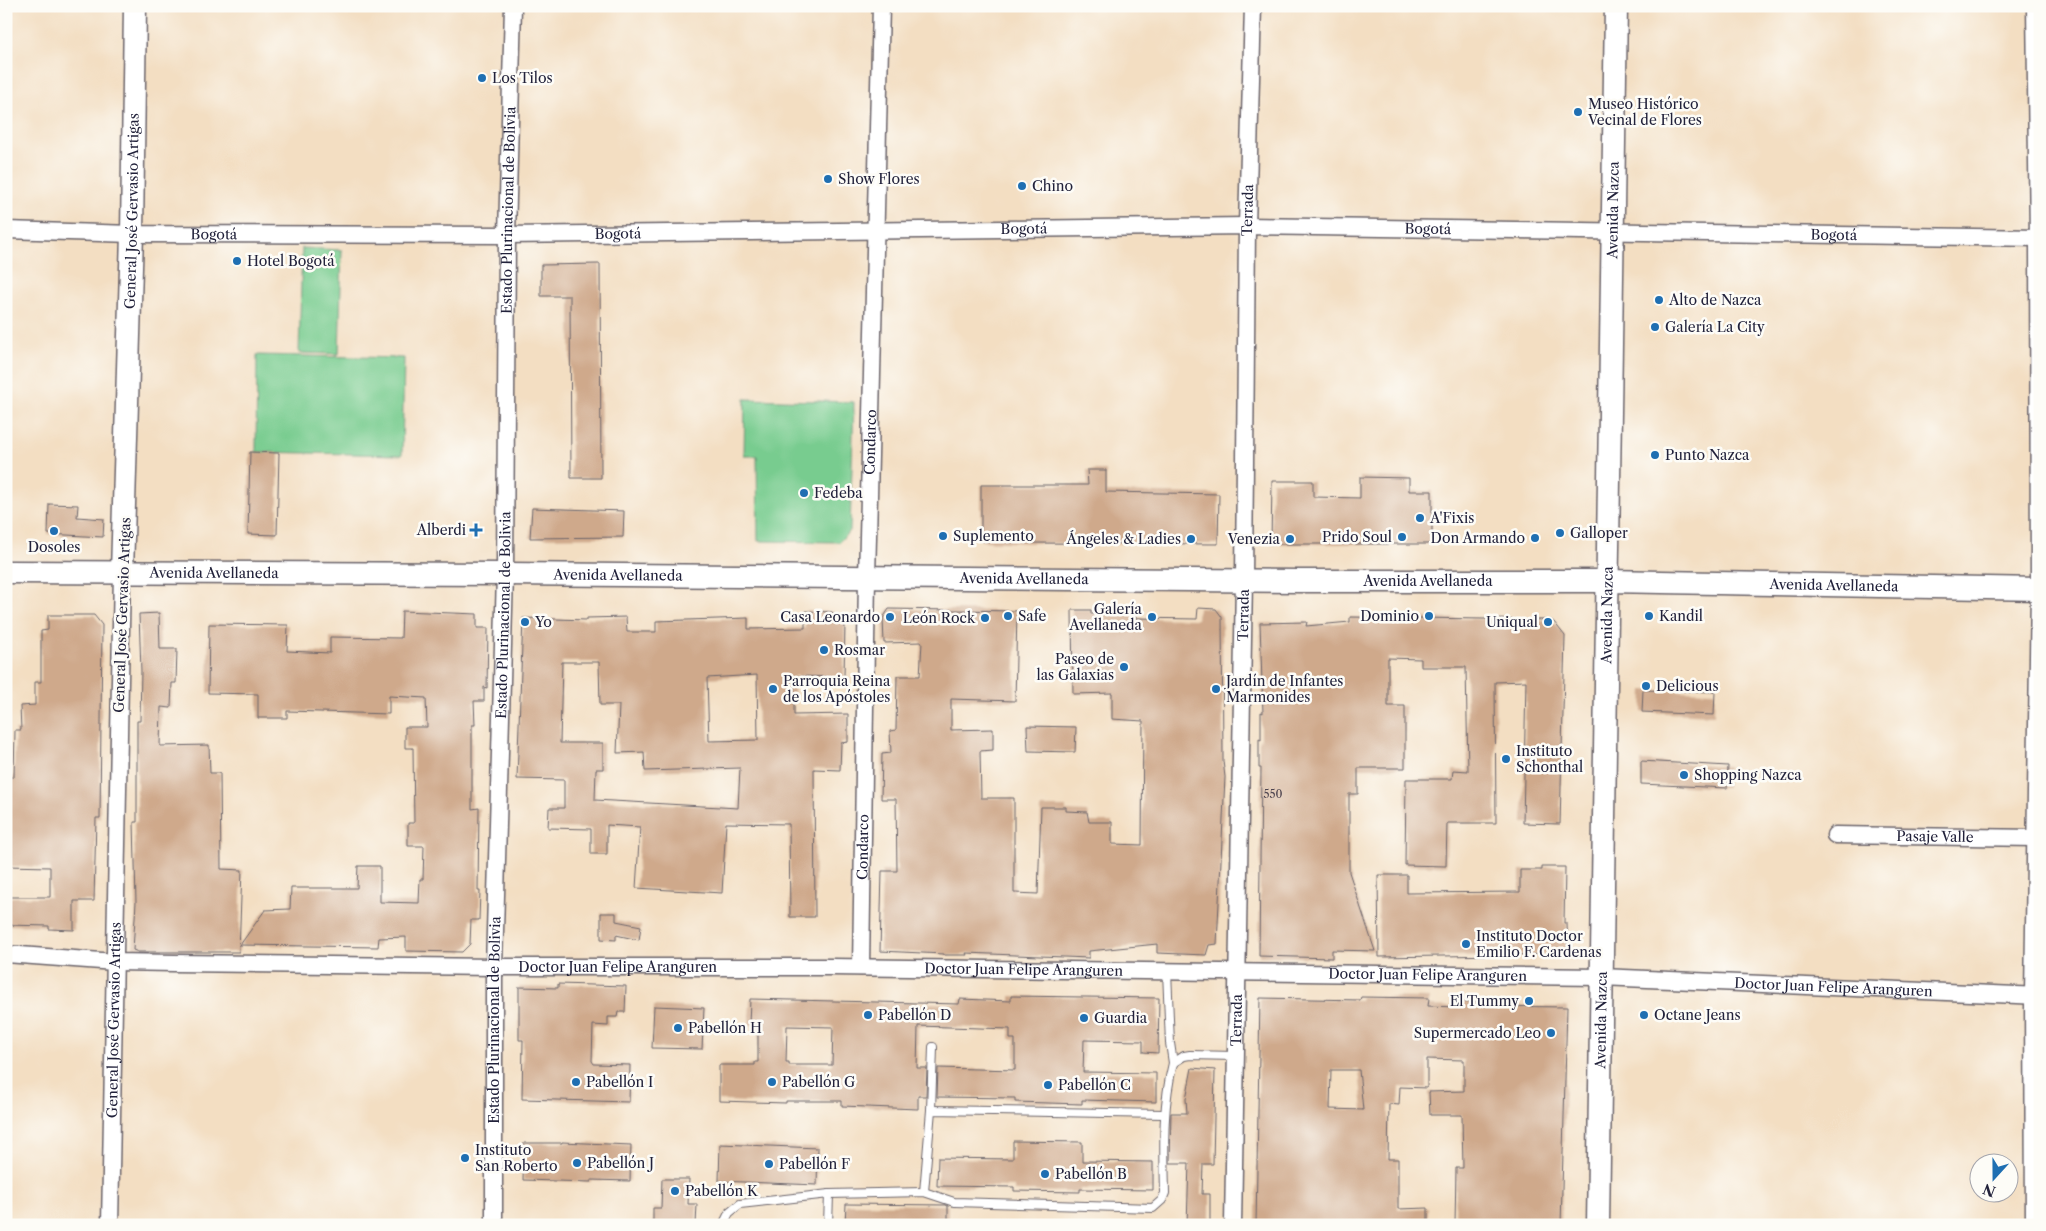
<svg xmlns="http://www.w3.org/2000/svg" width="2046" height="1231" viewBox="0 0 2046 1231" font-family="'Libre Caslon Text',serif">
<rect width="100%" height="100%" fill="#fdfcf7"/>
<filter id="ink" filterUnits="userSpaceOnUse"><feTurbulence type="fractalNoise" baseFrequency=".02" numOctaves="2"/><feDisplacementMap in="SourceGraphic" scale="10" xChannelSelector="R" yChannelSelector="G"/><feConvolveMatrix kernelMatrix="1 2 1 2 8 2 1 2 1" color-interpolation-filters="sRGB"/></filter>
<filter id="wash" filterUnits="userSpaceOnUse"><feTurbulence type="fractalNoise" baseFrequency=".0096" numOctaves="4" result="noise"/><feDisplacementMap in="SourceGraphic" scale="20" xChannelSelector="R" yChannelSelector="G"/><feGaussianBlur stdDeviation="1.12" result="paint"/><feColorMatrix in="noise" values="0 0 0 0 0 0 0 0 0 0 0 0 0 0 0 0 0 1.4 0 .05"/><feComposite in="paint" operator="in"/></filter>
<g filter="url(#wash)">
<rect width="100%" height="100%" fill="#f3dec2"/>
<g fill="#78cc8f" stroke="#4d7765">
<polygon points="302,248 342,250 339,354 299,353"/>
<polygon points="257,355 404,358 402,455 256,452"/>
<polygon points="745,399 854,402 850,531 839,542 758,541 757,456 744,456"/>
</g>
<g id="blocks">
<g fill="#cfa98b" fill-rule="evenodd">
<polygon points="600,264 601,478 571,478 570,296 541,296 541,265"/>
<polygon points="250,452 279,453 277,535 248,534"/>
<polygon points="1087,470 1106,470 1106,492 1219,494 1218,544 1034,543 981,541 981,485 1088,485"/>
<polygon points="1360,477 1409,478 1409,491 1432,491 1432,544 1271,544 1272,481 1313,481 1313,497 1360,498"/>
<polygon points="49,504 78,505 77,517 104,519 103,537 48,534"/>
<polygon points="532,508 624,511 623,537 530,538"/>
<polygon points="1198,608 1216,609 1222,617 1223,761 1225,777 1217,944 1209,945 1206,955 1157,953 1157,944 1089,951 1089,958 966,953 967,955 944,955 944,954 880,951 882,871 897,871 896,799 881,799 882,754 891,753 890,731 896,730 897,676 920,676 922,642 884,643 883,618 889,609 1017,611 1015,701 951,699 951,730 993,729 993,750 980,751 981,798 1014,798 1014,893 1038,894 1041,807 1066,807 1066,811 1087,812 1089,822 1112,822 1112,844 1142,845 1143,721 1112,719 1112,693 1073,694 1072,610 1091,610 1091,614 1135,613 1135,618 1197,619"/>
<polygon points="402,611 477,614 477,628 488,628 487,688 484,687 484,701 474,701 475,725 472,725 472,809 479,808 478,891 480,891 479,920 471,920 470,944 462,952 406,951 406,937 379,938 378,947 240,945 265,910 290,909 291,888 357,888 358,866 380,866 380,902 419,903 420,879 423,879 424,846 408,846 408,823 414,823 413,748 405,748 405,727 427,727 426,698 389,696 389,714 287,711 287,718 258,718 258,694 208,693 209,624 288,625 287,651 330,653 330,637 401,638"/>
<path d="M805 611 832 612 845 623 844 677 794 676V715L848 714V742L841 743 840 770 814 769 815 917H790L789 824 726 823 722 893 636 888 640 827 607 825V854H591V829L548 828 549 808H564V780L517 779 523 618 587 620V618L626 617 627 632H656V621L748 618V629L805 628ZM562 662H599L600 705H619L617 753 644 752 645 771 740 768 738 808 595 800 596 769H603V743H560ZM757 675 758 740 709 741 707 678Z"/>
<polygon points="159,613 160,649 177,649 176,683 172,683 171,708 161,707 160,746 209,745 210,773 220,773 221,869 242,870 239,952 138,952 133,950 136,902 134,822 137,822 137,721 140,721 141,671 139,614"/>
<polygon points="48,615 94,615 102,625 100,818 96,818 94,901 74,901 74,930 49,929 49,926 6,925 6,897 50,897 50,867 6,866 6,777 14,777 15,730 21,730 20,706 35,705 35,682 41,682 41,631 48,630"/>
<polygon points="1350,617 1550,620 1554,622 1565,636 1560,824 1523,823 1526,681 1495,682 1496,823 1447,823 1446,866 1405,865 1406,779 1452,779 1453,770 1468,771 1466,667 1421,667 1421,659 1388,658 1388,706 1405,706 1405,768 1358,768 1358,794 1349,794 1349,872 1375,951 1332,950 1332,958 1259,956 1261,768 1259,768 1259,739 1261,740 1261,712 1263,713 1260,623 1307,622 1306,626 1350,622"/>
<polygon points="1643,690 1715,692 1714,715 1642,712"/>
<polygon points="1027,726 1076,727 1075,752 1028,751"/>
<polygon points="1641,761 1728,766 1727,788 1641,784"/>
<polygon points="1542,867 1565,867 1564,923 1567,923 1568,954 1379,957 1378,875 1407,875 1407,893 1520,892 1520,870 1542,870"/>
<polygon points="601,913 616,913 616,921 641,926 639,940 616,935 616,940 601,939"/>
<polygon points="558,984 626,986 625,1012 618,1012 617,1017 608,1017 608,1026 593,1025 592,1061 594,1064 630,1065 629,1102 522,1099 523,1040 519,1040 519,987 558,988"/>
<path d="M1011 996 1159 998 1158 1053 1143 1052V1041L1084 1040 1083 1072 1156 1073V1102L1082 1100V1104L1015 1102V1098L937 1097 938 1068 1015 1070V1039H1010V1029L918 1026 917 1068H927L926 1096H918V1109L842 1106V1101H786V1103L719 1101V1065H755V1062H758V1025H749L750 999 959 1004 960 999 1011 1001ZM787 1026 833 1027 832 1065H789V1062H786Z"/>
<path d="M1361 997 1429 998 1428 1006 1458 1007V1002H1483V1006L1567 1007 1561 1225H1455L1456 1168H1463L1462 1115H1430L1429 1092 1464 1091V1060L1427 1059V1088L1400 1087 1399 1105 1389 1104 1388 1159H1398V1209L1428 1208V1225H1256L1260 998 1360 1000ZM1331 1070H1359L1363 1110 1330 1109Z"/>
<polygon points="654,1006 704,1008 702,1049 652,1048"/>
<polygon points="1192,1068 1215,1070 1213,1164 1203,1164 1202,1194 1210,1194 1210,1225 1187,1225 1189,1163 1170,1163 1171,1113 1187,1113 1186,1099"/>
<polygon points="1013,1141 1082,1142 1082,1161 1153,1162 1153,1190 1080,1189 1080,1192 1014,1191 1014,1187 937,1186 938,1158 1013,1159"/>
<polygon points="562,1142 631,1145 630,1181 591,1180 591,1182 523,1180 524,1143 562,1143"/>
<polygon points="720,1144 818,1148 817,1185 719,1181"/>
<polygon points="662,1179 689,1179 688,1204 697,1204 696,1225 653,1225 653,1208 661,1208"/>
<polygon points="846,1204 946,1205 948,1206 948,1225 845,1225"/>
</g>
</g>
</g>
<g filter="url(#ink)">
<use href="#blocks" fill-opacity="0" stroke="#6b646a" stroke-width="1"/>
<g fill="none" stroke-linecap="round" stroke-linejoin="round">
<g stroke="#6b646a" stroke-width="10">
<g id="lane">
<polyline points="1167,971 1170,1043 1173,1063"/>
<polyline points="931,1110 933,1047"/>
<polyline points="924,1192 931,1110 1164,1114"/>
<path d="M723 1225 729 1213 740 1204 829 1194 924 1192 954 1202 1153 1208 1162 1200 1165 1193C1164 1147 1162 1108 1173 1063L1184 1056 1190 1055 1235 1056"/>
<polyline points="828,1225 829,1194"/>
</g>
</g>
<g stroke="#6b646a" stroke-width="19">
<g id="street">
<path id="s1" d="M6 230 132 234 507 235 1247 226 2040 238"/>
<path id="s2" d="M1835 835 2036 838"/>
<path id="s3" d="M6 954 115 962 174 963 494 967H832L1601 977 2040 996"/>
<path id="s4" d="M861 967 867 578 881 6"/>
<path id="s5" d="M110 1225 122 572"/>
<path id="s6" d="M494 1225V967L505 574 507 235 513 6"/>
<path id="s7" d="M1233 1225 1244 580 1247 226 1253 6"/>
<polyline points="2034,1225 2033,996 2039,589 2038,238 2035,6"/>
</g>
</g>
<g stroke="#6b646a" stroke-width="25">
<g id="secondary">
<path id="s8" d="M6 572 505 574 1300 581H1606L2040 589"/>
<path id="s9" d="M122 572 132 234 135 6"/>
<path id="s10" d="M1598 1225 1616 6"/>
</g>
</g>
<use href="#lane" stroke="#fff" stroke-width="8"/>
<use href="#street" stroke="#fff" stroke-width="16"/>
<use href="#secondary" stroke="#fff" stroke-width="22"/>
</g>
</g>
<g fill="#1f6fb2" stroke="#fdfcf7" stroke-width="2">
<circle cx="482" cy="78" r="5"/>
<circle cx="1578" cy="112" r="5"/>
<circle cx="828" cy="179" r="5"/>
<circle cx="1022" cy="186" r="5"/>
<circle cx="237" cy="261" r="5"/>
<circle cx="1659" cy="300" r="5"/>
<circle cx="1655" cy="327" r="5"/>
<circle cx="1655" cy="455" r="5"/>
<circle cx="804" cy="493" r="5"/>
<circle cx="1420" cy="518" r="5"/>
<path d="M473.5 522.5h5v5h5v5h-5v5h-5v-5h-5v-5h5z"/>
<circle cx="54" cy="531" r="5"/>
<circle cx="1560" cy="533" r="5"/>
<circle cx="943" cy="536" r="5"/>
<circle cx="1402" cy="537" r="5"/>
<circle cx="1535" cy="538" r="5"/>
<circle cx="1191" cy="539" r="5"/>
<circle cx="1290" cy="539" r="5"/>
<circle cx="1008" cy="616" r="5"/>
<circle cx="1429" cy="616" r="5"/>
<circle cx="1649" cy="616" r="5"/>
<circle cx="890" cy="617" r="5"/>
<circle cx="1152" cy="617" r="5"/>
<circle cx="985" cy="618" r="5"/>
<circle cx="525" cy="622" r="5"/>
<circle cx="1548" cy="622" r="5"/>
<circle cx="824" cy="650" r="5"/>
<circle cx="1124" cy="667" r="5"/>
<circle cx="1646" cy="686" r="5"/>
<circle cx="773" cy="689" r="5"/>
<circle cx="1216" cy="689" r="5"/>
<circle cx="1506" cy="759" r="5"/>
<circle cx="1684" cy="775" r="5"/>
<circle cx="1466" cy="944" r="5"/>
<circle cx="1529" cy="1001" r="5"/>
<circle cx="868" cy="1015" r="5"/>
<circle cx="1644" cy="1015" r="5"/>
<circle cx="1084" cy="1018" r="5"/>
<circle cx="678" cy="1028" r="5"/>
<circle cx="1551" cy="1033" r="5"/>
<circle cx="576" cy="1082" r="5"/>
<circle cx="772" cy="1082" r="5"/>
<circle cx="1048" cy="1085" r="5"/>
<circle cx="465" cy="1158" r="5"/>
<circle cx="577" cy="1163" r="5"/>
<circle cx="769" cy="1164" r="5"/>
<circle cx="1045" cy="1174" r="5"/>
<circle cx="675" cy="1191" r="5"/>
</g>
<g text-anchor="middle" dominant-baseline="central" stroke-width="5" stroke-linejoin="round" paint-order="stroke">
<g font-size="11" fill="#4d444f">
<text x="1273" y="794">550</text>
</g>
<g font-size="14" fill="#22223b" stroke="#fdfcf7" text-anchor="start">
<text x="492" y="78">Los Tilos</text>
<text x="1588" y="104">Museo Histórico<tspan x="1588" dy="16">Vecinal de Flores</tspan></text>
<text x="838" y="179">Show Flores</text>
<text x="1032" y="186">Chino</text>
<text x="247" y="261">Hotel Bogotá</text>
<text x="1669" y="300">Alto de Nazca</text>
<text x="1665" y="327">Galería La City</text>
<text x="1665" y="455">Punto Nazca</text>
<text x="814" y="493">Fedeba</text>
<text x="1430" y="518">A'Fixis</text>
<text x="466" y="530" text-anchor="end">Alberdi</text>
<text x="1570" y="533">Galloper</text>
<text x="953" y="536">Suplemento</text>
<text x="1392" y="537" text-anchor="end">Prido Soul</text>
<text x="1525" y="538" text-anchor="end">Don Armando</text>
<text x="1181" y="539" text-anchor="end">Ángeles &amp; Ladies</text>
<text x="1280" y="539" text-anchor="end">Venezia</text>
<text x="54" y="547" text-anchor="middle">Dosoles</text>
<text x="1142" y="609" text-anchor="end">Galería<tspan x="1142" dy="16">Avellaneda</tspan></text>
<text x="1018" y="616">Safe</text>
<text x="1419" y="616" text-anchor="end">Dominio</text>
<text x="1659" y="616">Kandil</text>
<text x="880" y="617" text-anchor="end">Casa Leonardo</text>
<text x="975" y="618" text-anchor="end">León Rock</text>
<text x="535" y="622">Yo</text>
<text x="1538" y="622" text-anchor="end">Uniqual</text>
<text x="834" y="650">Rosmar</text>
<text x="1114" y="659" text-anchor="end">Paseo de<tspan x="1114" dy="16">las Galaxias</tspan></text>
<text x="783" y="681">Parroquia Reina<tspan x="783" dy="16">de los Apóstoles</tspan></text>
<text x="1226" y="681">Jardín de Infantes<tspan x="1226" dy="16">Marmonides</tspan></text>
<text x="1656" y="686">Delicious</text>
<text x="1516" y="751">Instituto<tspan x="1516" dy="16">Schonthal</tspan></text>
<text x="1694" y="775">Shopping Nazca</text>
<text x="1476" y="936">Instituto Doctor<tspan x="1476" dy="16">Emilio F. Cardenas</tspan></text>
<text x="1519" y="1001" text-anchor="end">El Tummy</text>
<text x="878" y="1015">Pabellón D</text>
<text x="1654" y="1015">Octane Jeans</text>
<text x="1094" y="1018">Guardia</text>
<text x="688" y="1028">Pabellón H</text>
<text x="1541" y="1033" text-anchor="end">Supermercado Leo</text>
<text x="586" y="1082">Pabellón I</text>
<text x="782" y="1082">Pabellón G</text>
<text x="1058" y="1085">Pabellón C</text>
<text x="475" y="1150">Instituto<tspan x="475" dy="16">San Roberto</tspan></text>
<text x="587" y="1163">Pabellón J</text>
<text x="779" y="1164">Pabellón F</text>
<text x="1055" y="1174">Pabellón B</text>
<text x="685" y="1191">Pabellón K</text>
</g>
<g font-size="14" fill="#22223b" stroke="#fdfcf7">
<text stroke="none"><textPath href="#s9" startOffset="361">General José Gervasio Artigas</textPath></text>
<text stroke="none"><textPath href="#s6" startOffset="1015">Estado Plurinacional de Bolivia</textPath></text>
<text stroke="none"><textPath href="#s7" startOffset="1015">Terrada</textPath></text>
<text stroke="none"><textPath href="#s10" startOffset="1015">Avenida Nazca</textPath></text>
<text stroke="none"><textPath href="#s1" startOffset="1018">Bogotá</textPath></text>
<text stroke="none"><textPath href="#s1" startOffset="1422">Bogotá</textPath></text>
<text stroke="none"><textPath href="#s1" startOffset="612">Bogotá</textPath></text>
<text stroke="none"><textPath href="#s1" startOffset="208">Bogotá</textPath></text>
<text stroke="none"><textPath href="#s1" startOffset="1828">Bogotá</textPath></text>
<text stroke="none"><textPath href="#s4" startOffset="525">Condarco</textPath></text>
<text stroke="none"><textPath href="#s8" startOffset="208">Avenida Avellaneda</textPath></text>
<text stroke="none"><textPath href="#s8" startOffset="612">Avenida Avellaneda</textPath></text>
<text stroke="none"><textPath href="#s8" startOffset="1018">Avenida Avellaneda</textPath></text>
<text stroke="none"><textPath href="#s8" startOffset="1422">Avenida Avellaneda</textPath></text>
<text stroke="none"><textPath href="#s8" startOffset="1828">Avenida Avellaneda</textPath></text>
<text transform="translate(122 615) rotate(-88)">General José Gervasio Artigas</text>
<text stroke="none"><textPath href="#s10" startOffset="610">Avenida Nazca</textPath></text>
<text stroke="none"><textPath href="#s6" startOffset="610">Estado Plurinacional de Bolivia</textPath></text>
<text stroke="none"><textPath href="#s7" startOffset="610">Terrada</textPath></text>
<text stroke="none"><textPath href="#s2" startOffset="100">Pasaje Valle</textPath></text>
<text stroke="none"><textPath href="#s4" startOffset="120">Condarco</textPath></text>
<text stroke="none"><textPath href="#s3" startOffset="612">Doctor Juan Felipe Aranguren</textPath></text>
<text stroke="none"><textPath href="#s3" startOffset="1018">Doctor Juan Felipe Aranguren</textPath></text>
<text stroke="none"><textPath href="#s3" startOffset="1422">Doctor Juan Felipe Aranguren</textPath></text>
<text stroke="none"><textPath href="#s3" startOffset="1828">Doctor Juan Felipe Aranguren</textPath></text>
<text stroke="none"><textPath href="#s5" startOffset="205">General José Gervasio Artigas</textPath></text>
<text stroke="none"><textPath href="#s6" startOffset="205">Estado Plurinacional de Bolivia</textPath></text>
<text stroke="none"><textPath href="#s7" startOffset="205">Terrada</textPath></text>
<text stroke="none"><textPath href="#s10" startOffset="205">Avenida Nazca</textPath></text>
</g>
</g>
<rect width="2046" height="1231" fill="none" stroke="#fdfcf7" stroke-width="25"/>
<g transform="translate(1994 1178) rotate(201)"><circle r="24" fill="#fdfcf7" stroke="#a5a5ac"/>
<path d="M0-4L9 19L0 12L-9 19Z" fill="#1f6fb2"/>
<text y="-8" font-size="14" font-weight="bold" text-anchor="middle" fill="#22223b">N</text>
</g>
</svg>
